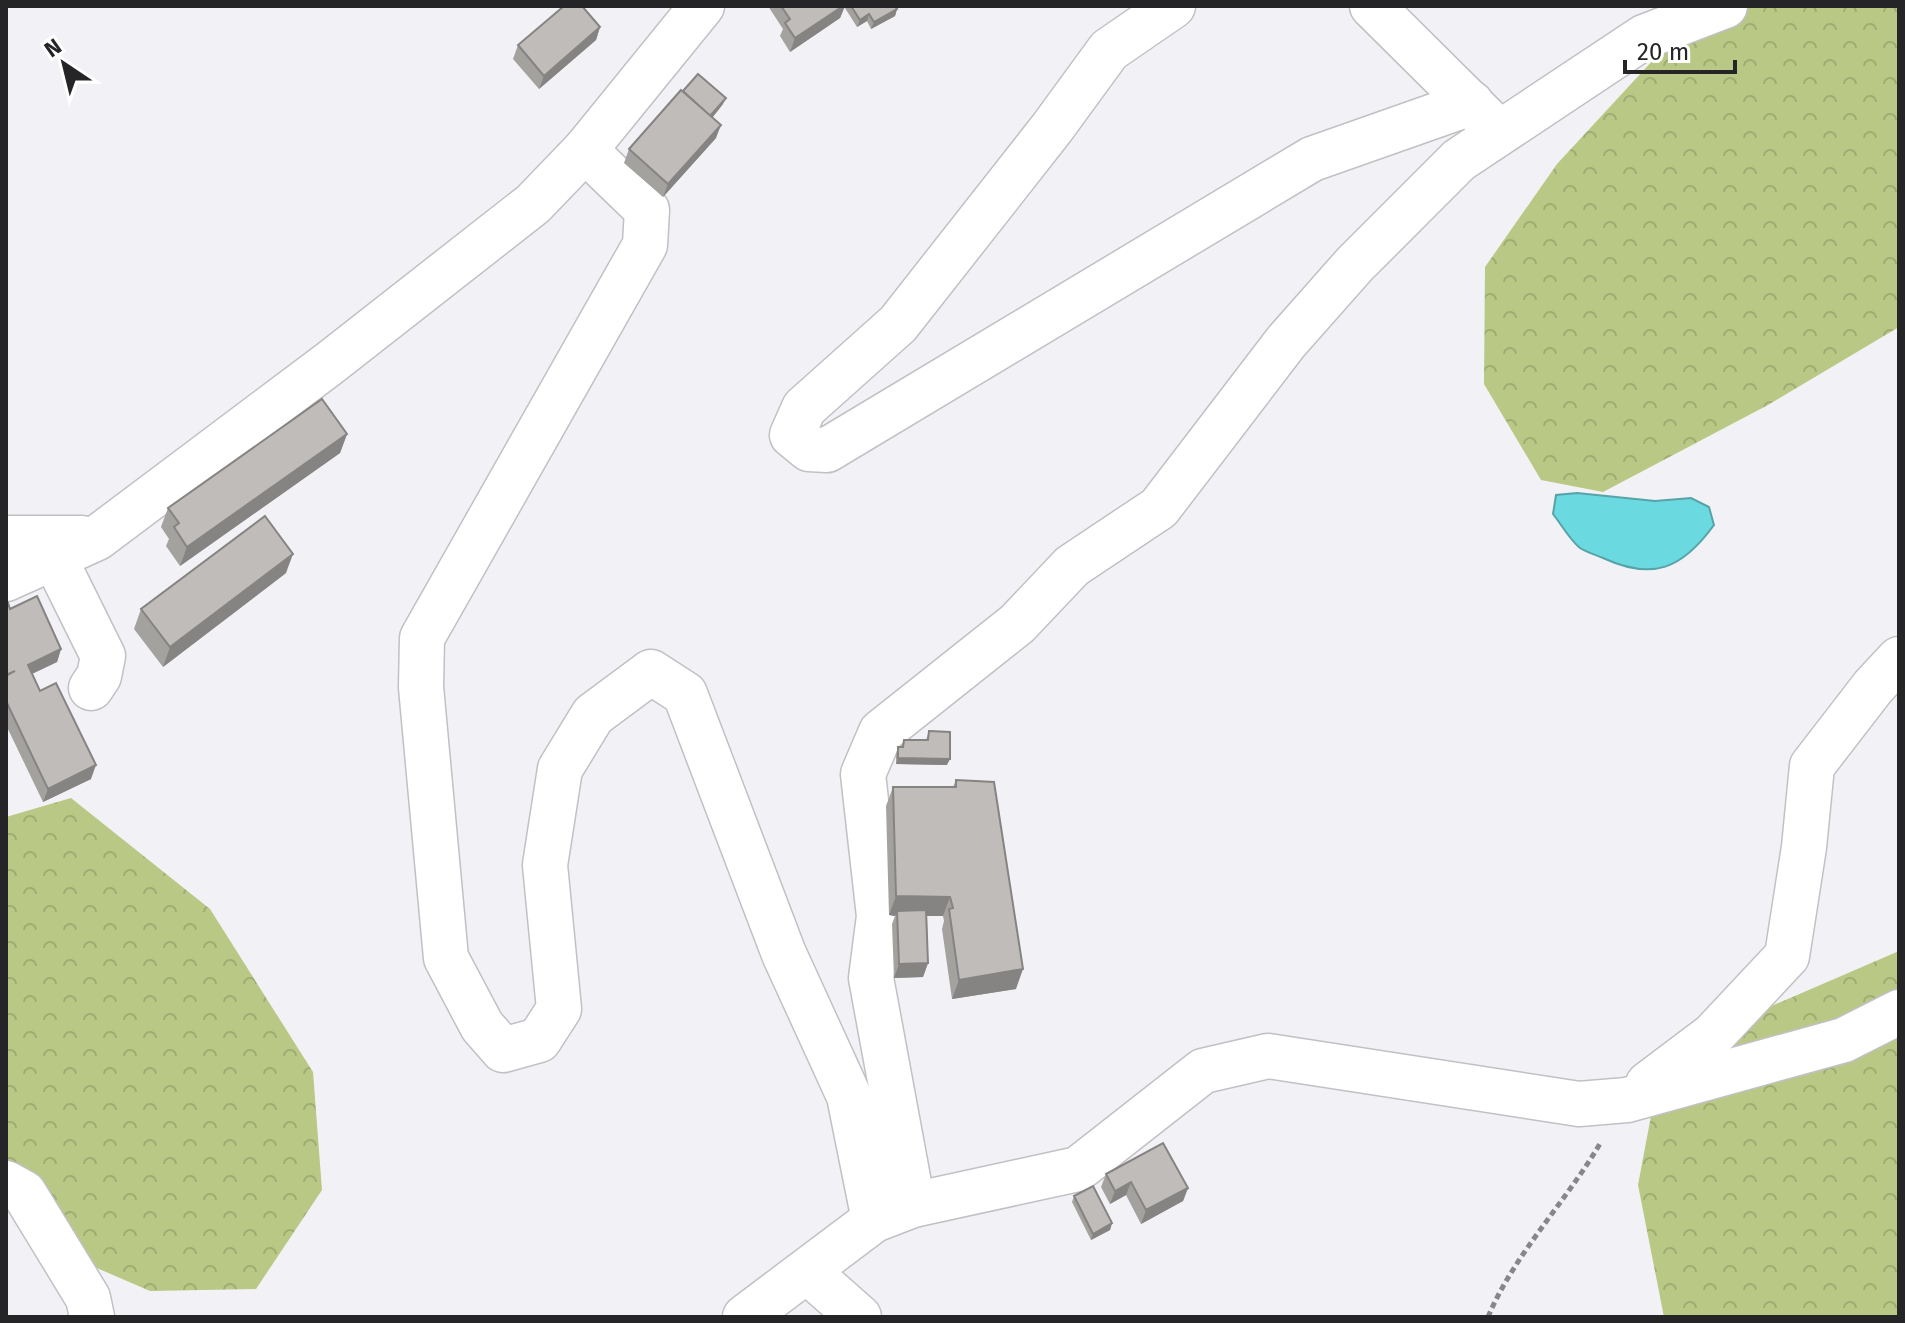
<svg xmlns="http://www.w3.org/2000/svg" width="1905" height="1323" viewBox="0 0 1905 1323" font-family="'Fira Sans',sans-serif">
<defs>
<pattern id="forest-crowns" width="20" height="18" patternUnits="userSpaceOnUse" patternTransform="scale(2)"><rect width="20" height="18" fill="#b9c884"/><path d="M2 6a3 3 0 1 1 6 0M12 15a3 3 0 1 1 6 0" fill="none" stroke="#9fac72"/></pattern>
</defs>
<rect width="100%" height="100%" fill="#f2f2f6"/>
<g fill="url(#forest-crowns)">
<polygon points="1703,6 1899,6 1899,327 1768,405 1603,492 1541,480 1484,384 1485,267 1557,164"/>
<polygon points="71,798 210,909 313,1072 322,1190 256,1289 150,1291 46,1246 6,1187 6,817"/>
<polygon points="1899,951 1899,1317 1664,1317 1638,1185 1657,1084 1739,1020"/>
</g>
<path fill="#6bd9e0" stroke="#56a3a8" stroke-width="2" d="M1577 493 1655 501 1691 498 1709 507 1714 525C1682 569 1653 581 1603 558 1596 555 1586 552 1580 548 1570 540 1561 524 1553 514L1556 495Z"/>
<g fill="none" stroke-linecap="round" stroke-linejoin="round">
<g stroke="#c1c1c5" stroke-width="47">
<g id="minor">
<polyline points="1173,6 1109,50 1052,128 898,324 804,408 792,435 809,449 827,450 1312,159 1471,103"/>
<polyline points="1372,6 1487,120"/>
<polyline points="585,150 647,210 645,245 422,638 421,687 446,958 482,1026 503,1050 539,1040 559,1009 545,865 560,769 593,715 651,672 685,694 784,954 849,1096 874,1220"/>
<polyline points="6,538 82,538"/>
<polyline points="54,557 103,656 99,676 91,688"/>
<polyline points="6,579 97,538 330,363 533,204 585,150 702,6"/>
<polyline points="1648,1084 1713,1035 1787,956 1804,847 1812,766 1873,687 1899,659"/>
<polyline points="6,1183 24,1193 88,1298 92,1317"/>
<polyline points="913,1205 871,978 879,916 863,774 881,732 1017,624 1072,566 1159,508 1286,342 1355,264 1459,160 1644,37 1725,6"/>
<polyline points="808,1272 859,1317"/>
<polyline points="745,1317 874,1220 913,1205 1078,1169 1203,1071 1268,1056 1579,1104 1627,1100 1844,1040 1899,1012"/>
</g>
</g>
<path stroke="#87878a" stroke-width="5" stroke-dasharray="6 4" stroke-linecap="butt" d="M1488 1317C1515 1253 1566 1202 1601 1142"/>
<use href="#minor" stroke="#fff" stroke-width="44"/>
</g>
<g fill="#a4a29f">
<polygon points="768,6 845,6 840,18 790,52 780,36 783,29"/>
<polygon points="846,6 895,6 897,9 895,16 871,29 867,21 857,27 845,8"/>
<polygon points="600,27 596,40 539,89 513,59 518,45"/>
<polygon points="723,104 712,118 716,138 663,197 624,163 629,149"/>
<polygon points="347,434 340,453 180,566 166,546 169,539 161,527 168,508"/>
<polygon points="286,573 163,667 134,629 141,609"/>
<polygon points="6,604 10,609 61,649 57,662 32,674 40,691 91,779 43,802 6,725"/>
<polygon points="929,731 947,765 896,764 896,754 898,747 901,747 904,740 926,740"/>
<polygon points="956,780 1016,989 952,999 942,929 944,921 943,916 927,916 928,963 923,977 894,978 892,924 895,916 889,915 886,806 893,787 953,787"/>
<polygon points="1106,1174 1188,1188 1183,1201 1141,1224 1126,1195 1110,1204 1101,1187"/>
<polygon points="1074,1196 1112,1223 1110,1230 1091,1240 1072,1202"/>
</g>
<g fill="#868482">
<polygon points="843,6 845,6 840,18 790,52 795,38"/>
<polygon points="897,9 895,16 871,29 874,22"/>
<polygon points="869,14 867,21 857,27 860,20"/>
<polygon points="600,27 596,40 539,89 544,76"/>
<polygon points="726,98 723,104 708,123 710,116"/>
<polygon points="721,125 716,138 663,197 668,184"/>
<polygon points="347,434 340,453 180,566 187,547"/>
<polygon points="293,554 286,573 163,667 170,647"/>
<polygon points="61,649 57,662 23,678 28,665"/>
<polygon points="898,758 950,759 947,765 896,764"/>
<polygon points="96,765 91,779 43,802 48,789"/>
<polygon points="896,896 950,897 943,916 897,916 897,911 895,916 889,915"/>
<polygon points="928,963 923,977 894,978 899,964"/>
<polygon points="1023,969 1016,989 952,999 959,980"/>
<polygon points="1131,1182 1126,1195 1110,1204 1115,1191"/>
<polygon points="1188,1188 1183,1201 1141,1224 1146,1210"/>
<polygon points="1112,1223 1110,1230 1091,1240 1093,1234"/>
</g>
<g fill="#bfbcb9" stroke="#868482" stroke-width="2">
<polygon points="564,6 582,6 600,27 544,76 518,45"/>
<polygon points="781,6 843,6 795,38 785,23 790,19"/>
<polygon points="851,6 895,6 897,9 874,22 869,14 860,20"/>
<polygon points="698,74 726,98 710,116 683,91"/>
<polygon points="681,90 721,125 668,184 629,149"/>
<polygon points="322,399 347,434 187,547 174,527 179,523 168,508"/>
<polygon points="265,516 293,554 170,647 141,609"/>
<polygon points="37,596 61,649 28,665 40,691 56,683 96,765 48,789 6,701 6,676 15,671 6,675 6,604 8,603 10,609"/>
<polygon points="929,731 950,732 950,759 898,758 898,747 903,747 904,740 928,740"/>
<polygon points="956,780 994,782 1023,969 959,980 949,909 953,908 950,897 896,896 893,787 956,787"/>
<polygon points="926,910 928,963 899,964 897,911"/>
<polygon points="1163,1143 1188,1188 1146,1210 1131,1182 1115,1191 1106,1174"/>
<polygon points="1093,1186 1112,1223 1093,1234 1074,1196"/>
</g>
<rect width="1905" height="1323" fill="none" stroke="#252527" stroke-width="16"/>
<g transform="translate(64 64) rotate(325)" stroke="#ffffff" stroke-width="6" paint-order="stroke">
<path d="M0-6L14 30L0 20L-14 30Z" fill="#252527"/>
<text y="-12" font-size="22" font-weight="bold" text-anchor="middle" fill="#252527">N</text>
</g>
<path d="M1625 60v12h110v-12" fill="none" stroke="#252527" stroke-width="4"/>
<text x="1637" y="60" font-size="24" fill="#252527" stroke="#ffffff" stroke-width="6" paint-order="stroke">20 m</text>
</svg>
